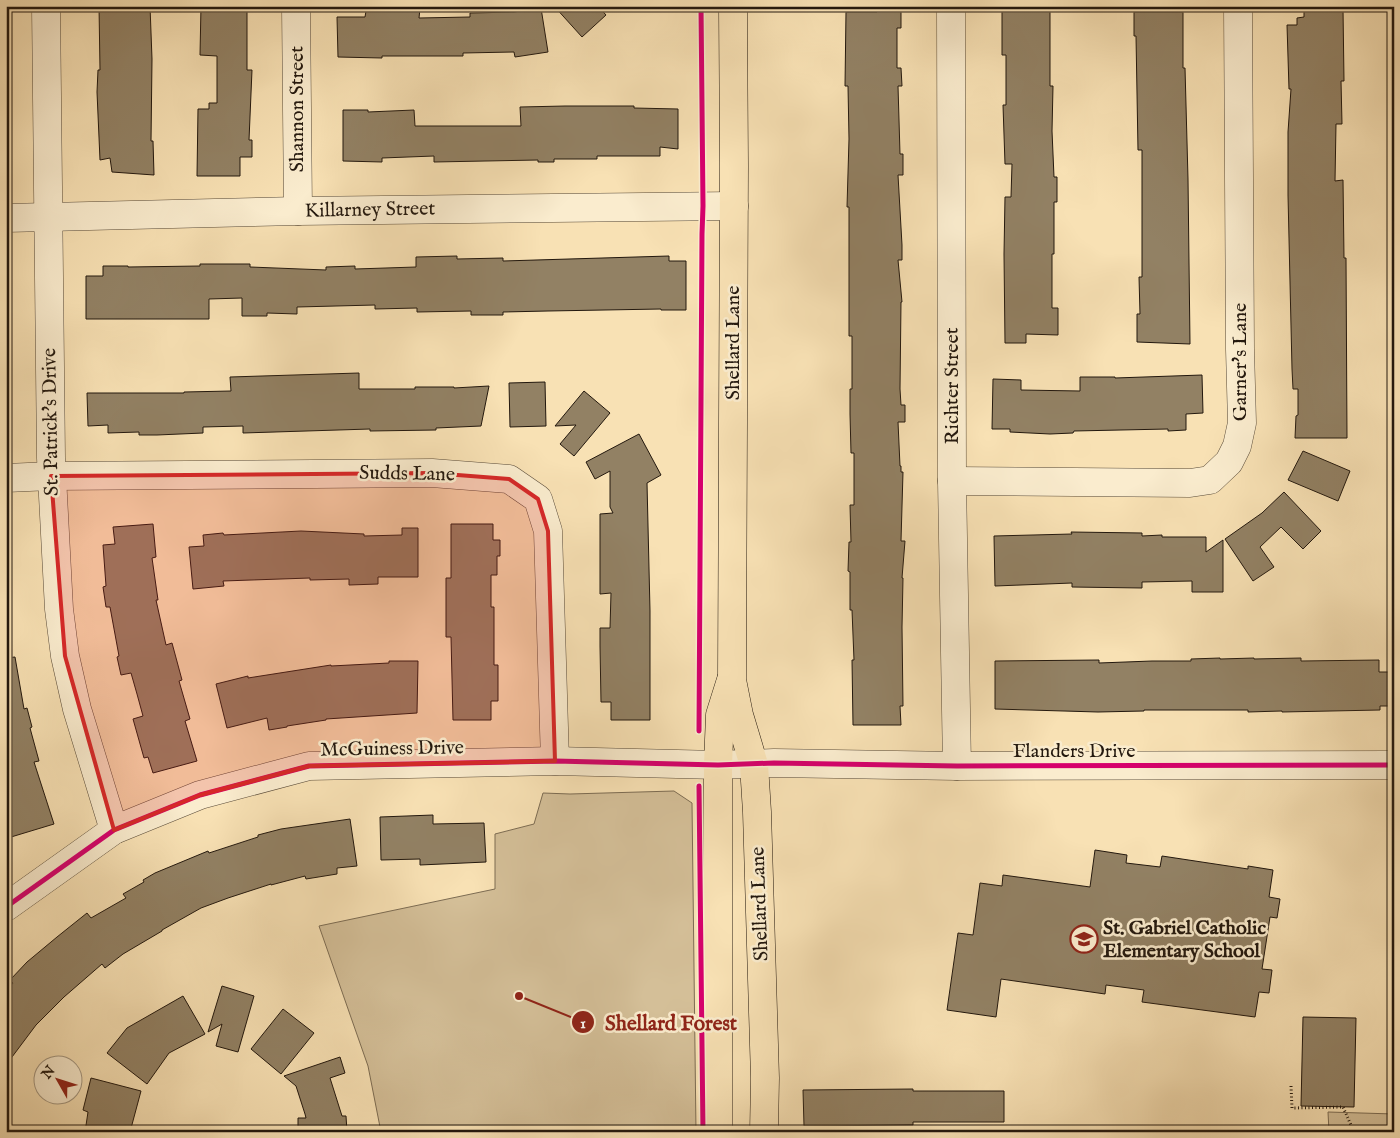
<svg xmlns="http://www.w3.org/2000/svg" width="1400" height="1138" viewBox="0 0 1400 1138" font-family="'IM FELL English',serif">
<rect width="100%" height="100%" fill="#f8e1b4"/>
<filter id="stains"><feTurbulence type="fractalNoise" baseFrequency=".004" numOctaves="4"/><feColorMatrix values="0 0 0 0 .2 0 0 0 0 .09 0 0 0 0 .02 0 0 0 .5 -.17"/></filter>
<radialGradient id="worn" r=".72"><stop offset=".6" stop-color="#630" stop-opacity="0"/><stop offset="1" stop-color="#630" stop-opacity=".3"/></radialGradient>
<g fill="#d4bf98" stroke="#7c6c53">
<polygon points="674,791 692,803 696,1132 381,1132 368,1066 319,926 495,889 495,834 534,824 543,793 570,794"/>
<polygon points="1328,1112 1394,1114 1394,1132 1329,1132"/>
</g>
<g fill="#928164" stroke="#23180e">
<polygon points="99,6 150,6 152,59 151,141 153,141 154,175 112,172 110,158 100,160 97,92 98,70 100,70"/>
<polygon points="201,6 247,6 247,70 252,70 249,140 252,140 252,157 240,157 240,176 197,176 198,109 209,109 209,103 217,103 217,56 200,55"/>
<polygon points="554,6 598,6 606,15 582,37"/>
<polygon points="1006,6 1050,6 1050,86 1053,86 1052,131 1054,177 1057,177 1057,202 1054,202 1054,254 1052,254 1052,308 1058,308 1058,335 1026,334 1026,343 1005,343 1004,254 1005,197 1011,197 1012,164 1005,164 1003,105 1006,105 1006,55 1002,55 1002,10 1006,10"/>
<polygon points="395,7 420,8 419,18 470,17 470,13 514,12 541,8 548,52 515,57 514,52 463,53 463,56 382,56 382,58 338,57 337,17 365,17 366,11 395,9"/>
<polygon points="876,8 901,8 901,28 897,28 897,68 901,68 902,86 898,86 900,154 903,154 903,175 898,175 902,245 902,260 898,260 902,302 901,302 900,389 901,405 905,405 905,422 898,422 900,466 901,466 901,472 903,472 901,541 905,541 902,578 903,578 902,627 903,706 900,706 901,725 853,725 852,660 854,660 852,610 850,610 850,572 848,571 849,542 851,542 850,505 854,505 854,453 851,453 850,414 850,389 852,389 852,336 849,336 849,207 847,207 849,139 848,86 845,86 846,12 877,12"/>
<polygon points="1343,9 1344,81 1341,81 1342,124 1336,124 1335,181 1343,180 1344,258 1346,258 1347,438 1295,438 1296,416 1298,415 1298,389 1293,389 1292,369 1288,195 1288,132 1291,89 1289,89 1287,25 1297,25 1297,18 1304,17 1304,10"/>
<polygon points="1134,12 1183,12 1183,68 1185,68 1188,179 1190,344 1137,342 1137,314 1140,314 1139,277 1142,277 1142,150 1138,150 1136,36 1134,36"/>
<polygon points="565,106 634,106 634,108 678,109 678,149 660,147 660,156 597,156 597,159 554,159 554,162 538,162 538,160 434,162 434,156 382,158 382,162 343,161 343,110 368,110 368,112 414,110 415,126 521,126 520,107"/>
<polygon points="457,256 457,259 503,258 503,261 669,256 669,261 686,261 686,310 661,310 661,309 548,311 503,312 503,315 471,315 471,311 417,312 417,308 375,309 375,305 297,307 297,314 267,313 267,316 242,316 242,298 209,299 209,319 86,319 86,276 103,276 103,266 128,266 128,267 200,266 200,264 250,264 250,267 326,270 326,267 355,266 355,269 416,267 416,257"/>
<polygon points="359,373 359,389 415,389 415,387 454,387 454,388 489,386 481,426 436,428 436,430 370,431 370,429 243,433 243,426 203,427 203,433 157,435 139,435 139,432 108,433 108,425 88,426 87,393 184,393 184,392 231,391 230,377"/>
<polygon points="1202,375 1203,413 1186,414 1186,430 1168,431 1168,429 1074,431 1073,433 1050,434 1010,432 1010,429 992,429 993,379 1021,380 1021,390 1080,391 1080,377 1115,377 1115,378"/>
<polygon points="545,382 546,426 510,427 509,383"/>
<polygon points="584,391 610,413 574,456 560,444 576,425 555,426"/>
<polygon points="639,434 661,475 647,483 650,611 650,720 611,720 611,702 601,702 600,646 600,628 610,628 611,593 600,594 600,514 613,513 610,507 610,471 595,479 586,462"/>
<polygon points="1303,451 1350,471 1338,501 1288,480"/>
<polygon points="1284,492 1321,531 1303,549 1281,527 1260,547 1274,567 1253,581 1225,539 1262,513"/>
<polygon points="153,524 156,557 152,558 158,600 156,600 166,645 172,643 182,680 179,681 190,719 185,721 197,761 153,773 148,757 144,758 133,719 143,716 137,694 131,673 121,675 117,657 119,656 110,607 106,607 103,587 106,586 103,545 115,544 113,527"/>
<polygon points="451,524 493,524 493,540 500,540 500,556 497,556 497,575 491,575 491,607 494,607 494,665 498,665 498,701 491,701 491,720 453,720 451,637 446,637 446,578 451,578"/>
<polygon points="402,528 418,528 418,577 378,577 378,584 349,585 349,579 310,580 310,578 223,581 224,586 193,589 189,547 204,546 203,535 223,533 224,535 301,531 364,534 364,536 402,535"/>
<polygon points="1071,532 1142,533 1142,536 1162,535 1162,537 1206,537 1206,552 1223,540 1223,592 1192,592 1192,581 1142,582 1142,588 1072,587 1072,583 995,586 994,536 1072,534"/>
<polygon points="15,657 24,709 27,708 32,727 30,728 39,761 34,762 54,824 11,837 6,822 6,658"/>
<polygon points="1220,658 1220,659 1254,658 1254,659 1301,658 1301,661 1379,660 1379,672 1394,672 1394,706 1380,706 1380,710 1282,712 1282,711 1248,712 1248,710 1144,710 1144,711 1098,712 995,709 995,661 1099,660 1099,663 1152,661 1191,661 1191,659"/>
<polygon points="389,661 418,661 417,713 326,719 326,720 287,726 287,727 269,730 267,718 227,728 216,684 248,676 248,678 331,665 331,666 389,663"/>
<polygon points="433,815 433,824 484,823 486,862 420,865 420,859 381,860 380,817"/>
<polygon points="350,819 357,866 337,868 337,874 306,879 305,876 271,885 271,884 228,898 201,908 162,930 162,931 123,954 105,968 102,964 64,997 36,1025 6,1065 6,991 13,983 10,980 27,962 57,937 87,913 91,918 126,898 123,894 144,882 143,880 155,873 208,851 209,853 258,837 258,835 281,829"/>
<polygon points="1095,850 1127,855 1126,863 1160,867 1162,856 1248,869 1248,866 1273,870 1269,897 1280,899 1277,918 1270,917 1262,969 1272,970 1269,993 1259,992 1255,1017 1142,1002 1144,990 1106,985 1105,994 1001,979 996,1017 947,1010 958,933 973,935 980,883 1002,886 1003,875 1090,887"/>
<polygon points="222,986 254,996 238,1052 216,1046 222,1024 208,1032"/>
<polygon points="183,996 205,1034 169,1053 147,1084 107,1053 127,1028"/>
<polygon points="283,1009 314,1033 281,1074 251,1049"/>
<polygon points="1303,1017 1356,1018 1354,1107 1301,1106"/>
<polygon points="340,1057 345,1073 330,1078 342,1116 346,1116 347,1132 298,1132 298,1118 306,1118 305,1114 296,1086 284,1076"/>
<polygon points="91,1078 141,1091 130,1132 85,1132 88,1112 83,1110"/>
<polygon points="913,1089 913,1091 1004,1091 1004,1122 913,1122 913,1125 804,1126 803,1090"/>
</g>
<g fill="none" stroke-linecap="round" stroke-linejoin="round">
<g stroke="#584a38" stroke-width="29">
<g id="minor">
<polyline points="46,6 51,458 59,609 65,656 77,709 114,830"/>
<polyline points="296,6 298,211"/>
<polyline points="951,6 952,481 957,766"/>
<polyline points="6,218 298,211 734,206"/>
<polyline points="6,478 51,476 432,473 509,479 538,499 548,531 555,761"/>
<polyline points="952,481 1190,483 1210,480 1229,462 1237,446 1242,423 1240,349 1238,6"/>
<polyline points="6,907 114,830 200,795 309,766 555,761 718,765 774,763 957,766 1394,765"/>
</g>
</g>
<g stroke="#23180e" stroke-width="29">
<g id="major">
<polyline points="733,6 734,166 732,680 739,715 754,765 757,812 765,1078 764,1132"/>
<polyline points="718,1132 718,765 720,715 731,680"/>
</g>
</g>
<polyline stroke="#23180e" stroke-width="3" stroke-dasharray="1 2.5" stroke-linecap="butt" points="1291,1086 1292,1108 1343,1107 1354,1132"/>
<use href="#minor" stroke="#faecce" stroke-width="28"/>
<use href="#major" stroke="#f8e1b4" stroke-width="28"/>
<g stroke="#faecce" stroke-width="8">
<g id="cycleway">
<polyline points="699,731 702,234 703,206 701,6"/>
<polyline points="699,786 703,1132"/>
<polyline points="6,907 114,830 200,795 309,766 555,761 718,765 774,763 957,766 1394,765"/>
</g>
</g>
<use href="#cycleway" stroke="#d6006c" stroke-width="5"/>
</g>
<path fill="#d62828" fill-opacity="0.2" stroke="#d62828" stroke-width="4" stroke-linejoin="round" d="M432 473 509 479 538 499 548 531 555 761 309 766 200 795 114 830 65 656 51 476Z"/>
<defs>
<g id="school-ring" transform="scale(1.4375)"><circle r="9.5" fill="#faecce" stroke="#8f2418" stroke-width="1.5"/><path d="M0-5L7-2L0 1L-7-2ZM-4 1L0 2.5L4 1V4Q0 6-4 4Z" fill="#8f2418"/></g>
</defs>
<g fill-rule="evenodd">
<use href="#school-ring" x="1084" y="939"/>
</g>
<g text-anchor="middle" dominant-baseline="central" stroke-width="5" stroke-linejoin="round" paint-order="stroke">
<g font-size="20" fill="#23180e" stroke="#faecce">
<text transform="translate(297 109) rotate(-90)">Shannon Street</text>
<text transform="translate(370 210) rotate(-1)">Killarney Street</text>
<text transform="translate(733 343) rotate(-90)">Shellard Lane</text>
<text transform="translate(1240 362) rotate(-90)">Garner's Lane</text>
<text transform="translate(952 386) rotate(-90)">Richter Street</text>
<text transform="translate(51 422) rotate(-91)">St. Patrick's Drive</text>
<text transform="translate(407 474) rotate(1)">Sudds Lane</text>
<text transform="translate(392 749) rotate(-1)">McGuiness Drive</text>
<text x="1074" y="751">Flanders Drive</text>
<text transform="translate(760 904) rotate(-92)">Shellard Lane</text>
</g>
<g font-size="20" font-weight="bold" fill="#23180e" stroke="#faecce" text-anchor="start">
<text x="1103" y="928">St. Gabriel Catholic<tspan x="1103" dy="23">Elementary School</tspan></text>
</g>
</g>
<path fill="none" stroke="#8f2418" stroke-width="2" d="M519 996L583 1022"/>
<g fill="#8f2418" stroke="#faecce" stroke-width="2">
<circle cx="519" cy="996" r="5"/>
<circle cx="583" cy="1022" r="12"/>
</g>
<g font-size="15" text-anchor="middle" font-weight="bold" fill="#fff">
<text x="583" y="1028">1</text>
</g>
<g font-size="21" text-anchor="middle" font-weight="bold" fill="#8f2418" stroke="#faecce" stroke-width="5" stroke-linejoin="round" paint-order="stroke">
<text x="671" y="1030">Shellard Forest</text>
</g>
<rect width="1400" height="1138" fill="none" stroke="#f8e1b4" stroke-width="25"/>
<rect x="8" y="8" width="1385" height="1123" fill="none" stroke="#23180e" stroke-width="2.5"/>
<rect x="12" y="12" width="1375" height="1113" fill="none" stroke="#23180e"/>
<g transform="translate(58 1080) rotate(309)"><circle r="24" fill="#faecce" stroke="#a49781"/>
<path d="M0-4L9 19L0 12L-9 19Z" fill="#8f2418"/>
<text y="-8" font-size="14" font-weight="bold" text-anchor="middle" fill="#23180e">N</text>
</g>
<rect width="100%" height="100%" filter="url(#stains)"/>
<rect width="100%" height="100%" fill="url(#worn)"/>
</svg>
